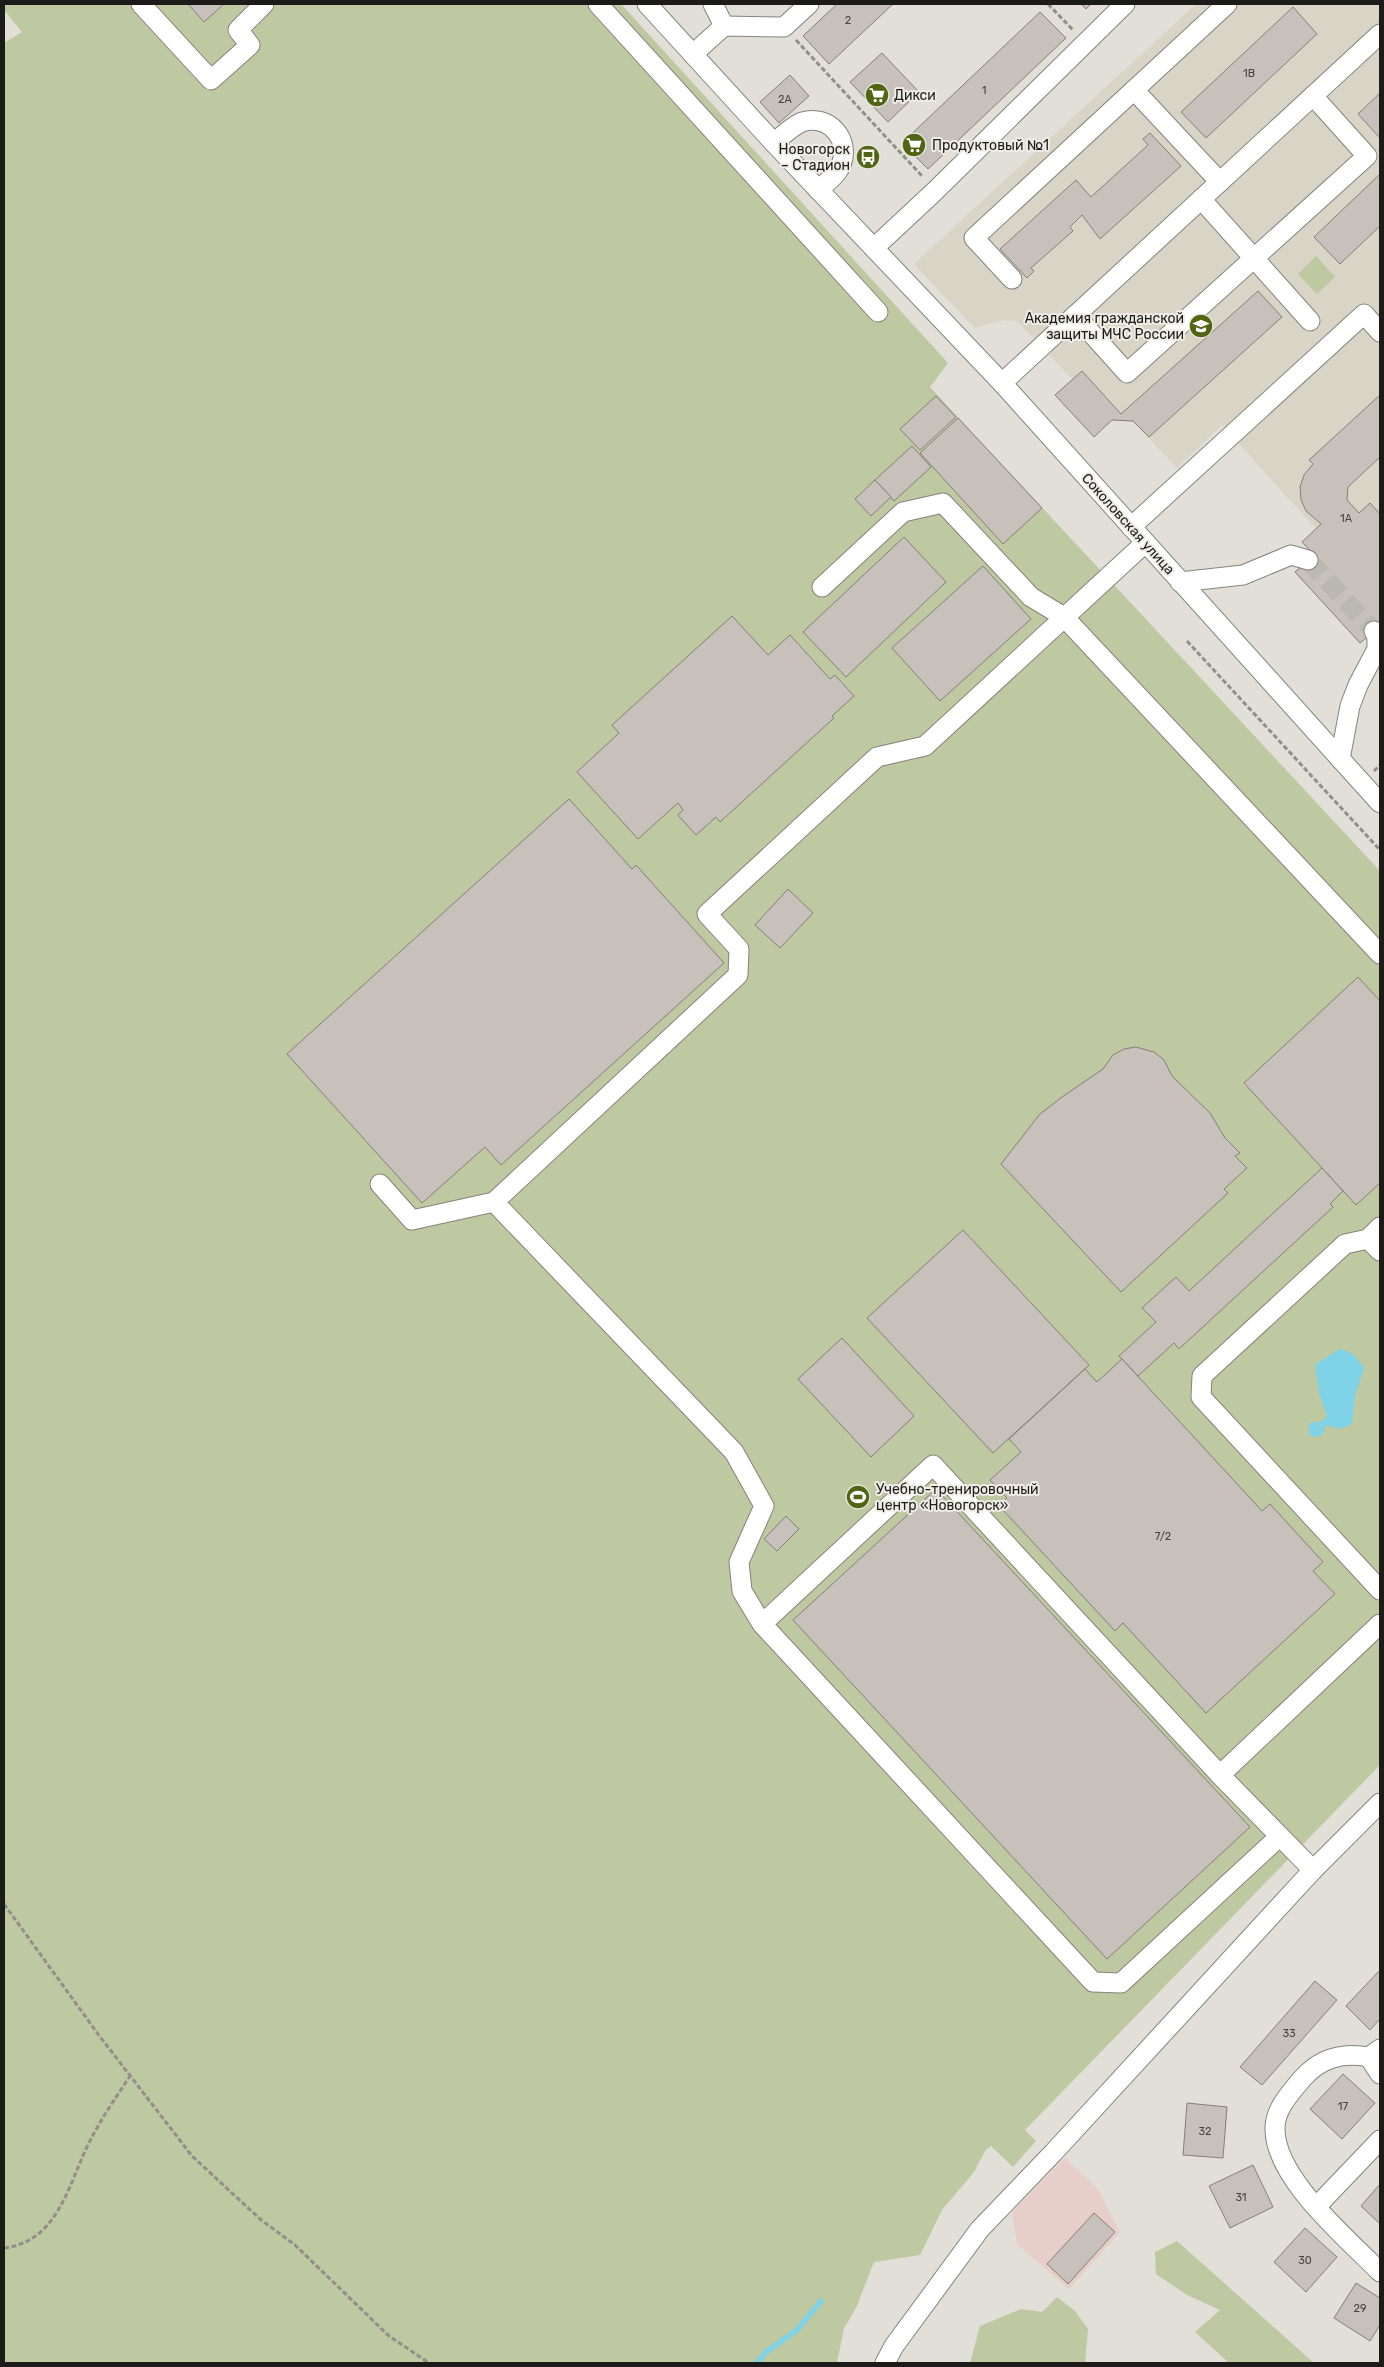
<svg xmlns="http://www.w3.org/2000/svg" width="1384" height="2367" viewBox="0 0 1384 2367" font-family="Rubik,sans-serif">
<rect width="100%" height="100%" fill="#e1dfd7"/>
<polygon fill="#e8cec9" points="1065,2158 1097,2188 1120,2232 1069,2289 1017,2244 1012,2212"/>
<polygon fill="#d8d4c6" points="1196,4 1380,4 1380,627 1360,643 1295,572 1314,555 1316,529 1222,425 1177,468 1133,421 1112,420 1094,437 1055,395 1072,379 1018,322 1004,320 975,328 914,264"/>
<g fill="#bec8a1">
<polygon points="4,4 621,4 948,363 930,387 1380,871 1380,1765 1025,2130 1036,2141 1013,2167 991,2146 985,2151 974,2172 942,2210 920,2255 874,2262 856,2308 844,2328 837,2363 4,2363 4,43 22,32 4,10"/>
<polygon points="1316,256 1335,277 1317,294 1298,274"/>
<polygon points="1177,2241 1314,2363 1229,2363 1195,2332 1220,2310 1187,2295 1156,2274 1155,2252"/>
<polygon points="1057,2297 1075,2311 1088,2329 1085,2363 970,2363 980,2326 1021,2309 1042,2312"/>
</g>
<path fill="#80d3e6" d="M1339 1349C1352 1351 1357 1357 1364 1368L1355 1396 1352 1424 1340 1429 1326 1425 1322 1435 1313 1437 1308 1433 1310 1423 1323 1421 1327 1416 1319 1393 1315 1365Z"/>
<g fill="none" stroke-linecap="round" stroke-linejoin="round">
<polyline stroke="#80d3e6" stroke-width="5.5" points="756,2363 766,2352 797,2330 821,2301"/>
</g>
<g fill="#c7c0bb" stroke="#857f7a">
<polygon points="188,4 224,4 204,22"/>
<polygon points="837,4 893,4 829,64 803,36"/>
<polygon points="1081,4 1091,4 1086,9"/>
<polygon points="1293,7 1317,34 1206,138 1181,112"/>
<polygon points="1040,12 1066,38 928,169 902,143"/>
<polygon points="882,53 919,92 888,122 850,82"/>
<polygon points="790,75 809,96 779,123 760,102"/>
<polygon points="1380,93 1380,138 1358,114"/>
<polygon points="1150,133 1181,166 1100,239 1082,215 1070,227 1073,231 1031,268 1034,271 1027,278 1000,249 1076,180 1091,197 1148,145 1143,139"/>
<polygon points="1380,174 1380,226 1340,264 1314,237"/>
<polygon points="1258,291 1282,317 1149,437 1133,421 1112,420 1094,437 1055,395 1082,371 1121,414"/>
<polygon points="1380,395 1380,457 1348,487 1347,500 1359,513 1370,503 1380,514 1380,627 1360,643 1295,572 1314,555 1302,542 1321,524 1306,511 1301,500 1300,487 1304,475 1313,464 1309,460"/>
<polygon points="936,396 956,417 920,450 900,429"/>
<polygon points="958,418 1042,508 1003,544 920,453"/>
<polygon points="912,446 931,467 894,501 875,480"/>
<polygon points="875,480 891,497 871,516 855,499"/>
<polygon points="904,537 946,582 846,677 803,632"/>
<polygon points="983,566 1031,619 940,701 892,648"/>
<polygon points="732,616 768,655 790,635 830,679 835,675 854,696 832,716 834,718 720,822 716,817 696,835 678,815 683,810 678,803 638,839 577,772 619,733 612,725"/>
<polygon points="569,799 632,869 636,865 724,963 501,1165 485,1147 422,1203 287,1054"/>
<polygon points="788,889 813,913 780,948 755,925"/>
<polygon points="1358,977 1380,1001 1380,1183 1356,1205 1244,1083"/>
<polygon points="1136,1047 1154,1052 1164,1060 1172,1076 1210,1113 1225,1138 1240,1153 1235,1156 1247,1168 1224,1189 1228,1193 1121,1292 1001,1164 1040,1114 1062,1097 1103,1069 1113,1055 1124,1049"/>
<polygon points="1322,1168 1343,1191 1330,1204 1333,1207 1179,1349 1174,1343 1138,1376 1119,1356 1156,1322 1142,1308 1176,1277 1189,1291"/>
<polygon points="963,1230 1089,1365 993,1453 867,1318"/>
<polygon points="842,1338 914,1416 871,1457 798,1379"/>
<polygon points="1122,1359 1262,1511 1270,1504 1323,1562 1313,1571 1335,1594 1206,1713 1123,1623 1115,1631 1003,1510 999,1506 1007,1498 990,1480 1021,1452 1009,1439 1085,1369 1097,1382"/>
<polygon points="936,1489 1250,1827 1107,1959 793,1620"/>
<polygon points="786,1516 799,1529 777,1551 764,1539"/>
<polygon points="1380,1970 1380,2019 1370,2030 1346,2006"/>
<polygon points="1315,1981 1337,2000 1262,2085 1240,2067"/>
<polygon points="1343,2074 1375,2103 1342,2139 1310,2109"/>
<polygon points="1187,2103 1227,2107 1223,2158 1183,2155"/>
<polygon points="1253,2165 1273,2207 1230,2228 1209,2186"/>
<polygon points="1380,2184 1380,2224 1361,2206"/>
<polygon points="1094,2213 1115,2232 1068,2284 1047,2264"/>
<polygon points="1305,2228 1337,2257 1306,2292 1274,2262"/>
<polygon points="1356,2283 1380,2298 1380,2325 1370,2341 1334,2318"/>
</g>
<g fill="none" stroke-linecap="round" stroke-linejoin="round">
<polyline stroke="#bab8b1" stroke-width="19" stroke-dasharray="19 9" stroke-linecap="butt" points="1308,560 1374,631"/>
<g stroke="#85837c" stroke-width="21">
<g id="minor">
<polyline points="141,4 211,80 250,45 238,30 264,4"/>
<polyline points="598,4 878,312"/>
<polyline points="647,4 774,143 1002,383 1380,803"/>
<polyline points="713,4 724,26"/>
<polyline points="693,54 724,26 784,27 809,4"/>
<polyline points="1134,90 1220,182"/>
<path d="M774 143C782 136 792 126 802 122 829 114 851 139 841 165 837 175 826 183 818 190"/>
<polyline points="1201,199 1310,321"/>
<polyline points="875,247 935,191 1125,4"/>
<polyline points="1012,279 974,238 1227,4"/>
<polyline points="1075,315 1127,373 1367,156 1313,96"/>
<polyline points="1002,383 1380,34"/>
<polyline points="1131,527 1364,314 1380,332"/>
<polyline points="1180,582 1243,575 1291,555 1308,560"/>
<polyline points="822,587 903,512 943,503 1031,597 1064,617 1380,954"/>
<polyline points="1340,759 1350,706 1358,685 1377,649 1377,637 1374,631"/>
<polyline points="380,1184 412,1220 494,1202 738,975 739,949 707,914 877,757 925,746 1145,543"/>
<polyline points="494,1202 734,1452 764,1506 739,1562 742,1591 762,1624"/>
<polyline points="1380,1227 1368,1239 1345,1244 1202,1376 1201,1397 1380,1590"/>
<polyline points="1368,1239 1380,1251"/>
<polyline points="1220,1775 933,1465 762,1624 1093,1982 1121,1983 1279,1837"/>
<polyline points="1313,1870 1220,1775 1380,1624"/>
<path d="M1380 2049 1369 2057C1342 2052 1320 2058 1302 2079 1291 2092 1275 2109 1275 2128 1274 2178 1347 2238 1380 2272"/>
<polyline points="1369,2057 1380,2074"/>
<polyline points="1316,2207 1380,2140"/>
<polyline points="885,2363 894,2346 980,2229 1053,2153 1313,1870 1380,1803"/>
</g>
</g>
<g stroke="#918f8a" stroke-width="3" stroke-dasharray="5 2.5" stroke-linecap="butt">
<polyline points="1048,4 1073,30"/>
<polyline points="796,40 923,177"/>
<polyline points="1187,641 1380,850"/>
<polyline points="1374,771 1380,765"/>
<polyline points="4,1904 98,2034 192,2156 260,2219 295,2245 389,2336 429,2363"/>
<path d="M4 2248C61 2241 69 2179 92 2137 103 2116 117 2096 130 2076"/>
</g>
<use href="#minor" stroke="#fff" stroke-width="19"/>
</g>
<defs>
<g id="supermarket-disc" transform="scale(1.25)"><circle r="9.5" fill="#506614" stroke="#eeece5"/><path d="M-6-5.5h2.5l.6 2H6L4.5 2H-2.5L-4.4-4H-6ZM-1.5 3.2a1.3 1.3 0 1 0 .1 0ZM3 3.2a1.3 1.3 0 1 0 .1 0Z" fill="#fff"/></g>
<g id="bus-disc" transform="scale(1.25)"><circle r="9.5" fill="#506614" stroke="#eeece5"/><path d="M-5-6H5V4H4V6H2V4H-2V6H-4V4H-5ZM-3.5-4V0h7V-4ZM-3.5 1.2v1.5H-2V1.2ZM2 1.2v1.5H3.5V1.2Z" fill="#fff"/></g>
<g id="university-disc" transform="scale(1.25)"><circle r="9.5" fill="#506614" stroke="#eeece5"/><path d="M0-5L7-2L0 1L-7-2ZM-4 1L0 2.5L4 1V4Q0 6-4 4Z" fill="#fff"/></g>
<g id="stadium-disc" transform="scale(1.25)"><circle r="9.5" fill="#506614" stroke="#eeece5"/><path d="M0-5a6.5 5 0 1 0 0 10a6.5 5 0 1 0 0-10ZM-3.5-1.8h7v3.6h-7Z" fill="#fff"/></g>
</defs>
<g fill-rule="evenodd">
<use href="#supermarket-disc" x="877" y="95"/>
<use href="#supermarket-disc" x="914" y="145"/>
<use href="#bus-disc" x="868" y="157"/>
<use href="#university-disc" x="1201" y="326"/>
<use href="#stadium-disc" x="858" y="1497"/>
</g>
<g text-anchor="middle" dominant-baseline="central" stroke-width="4" stroke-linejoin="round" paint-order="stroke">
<g font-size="11" fill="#474442">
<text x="848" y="20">2</text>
<text x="1249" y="73">1В</text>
<text x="984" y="90">1</text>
<text x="785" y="99">2А</text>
<text x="1346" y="518">1А</text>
<text x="1163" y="1536">7/2</text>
<text x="1289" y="2033">33</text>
<text x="1343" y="2106">17</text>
<text x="1205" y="2131">32</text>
<text x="1241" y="2197">31</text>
<text x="1305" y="2260">30</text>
<text x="1360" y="2308">29</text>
</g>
<g font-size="14" fill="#1c1b19" stroke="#eeece5" text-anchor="start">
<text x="894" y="95">Дикси</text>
<text x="932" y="145">Продуктовый №1</text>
<text x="850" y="149" text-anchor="end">Новогорск<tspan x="850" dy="16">– Стадион</tspan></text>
<text x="1184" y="318" text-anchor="end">Академия гражданской<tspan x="1184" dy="16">защиты МЧС России</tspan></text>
<text x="876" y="1489">Учебно-тренировочный<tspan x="876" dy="16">центр «Новогорск»</tspan></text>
</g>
<g font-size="14" fill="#1c1b19" stroke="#eeece5">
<text transform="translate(1128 524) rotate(48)">Соколовская улица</text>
</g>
</g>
<rect width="1384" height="2367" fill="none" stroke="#1c1b19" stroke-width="10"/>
</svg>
